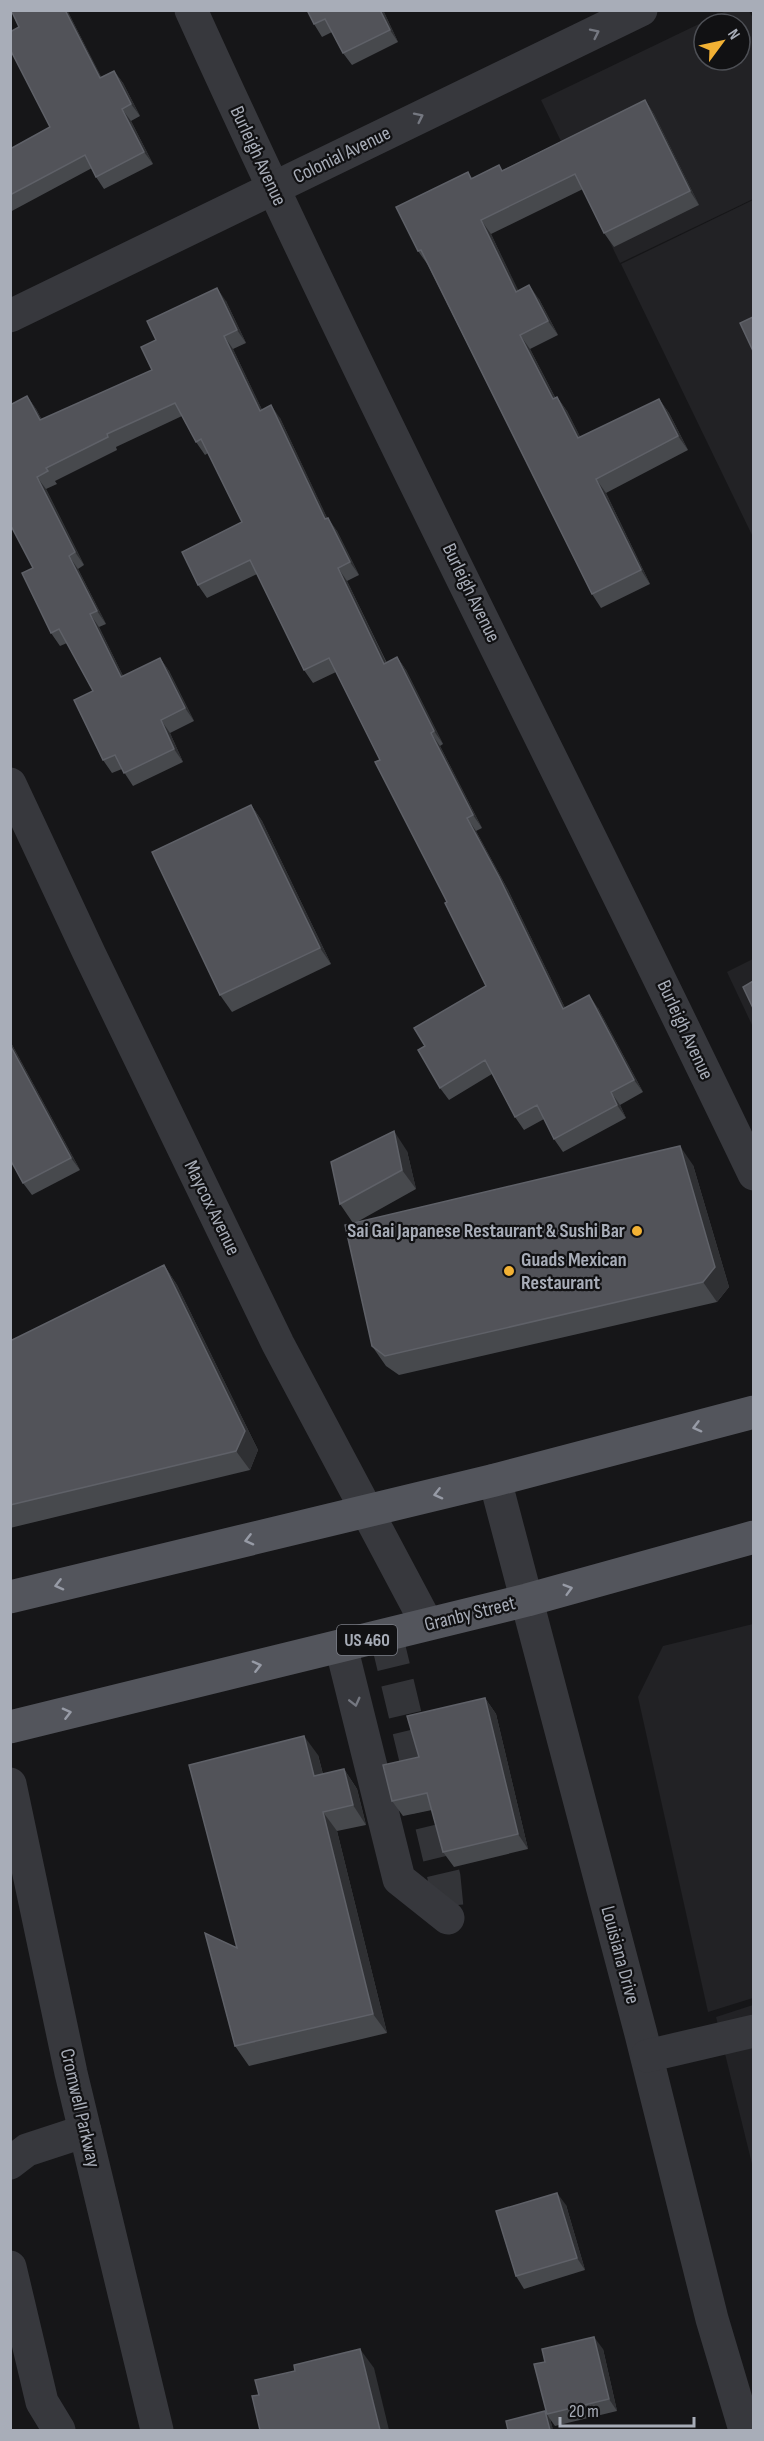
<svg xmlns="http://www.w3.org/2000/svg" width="764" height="2441" viewBox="0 0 764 2441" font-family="'Sofia Sans Condensed',sans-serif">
<rect width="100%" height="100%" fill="#161618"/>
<g fill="#222225" fill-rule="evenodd">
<path d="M726 11H749L754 20 753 199 620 263 541 100ZM704 24H740V60H704Z"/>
<polygon points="753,200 753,537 621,264"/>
<polygon points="753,959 753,1027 727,972"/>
<polygon points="753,1624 753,1998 708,2012 638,1697 663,1646"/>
<polygon points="753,2005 753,2168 716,2017"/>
</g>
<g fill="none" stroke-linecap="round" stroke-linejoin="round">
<polyline stroke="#333438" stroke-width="33" stroke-dasharray="33 16" stroke-linecap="butt" points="386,1635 444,1877 448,1918"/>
<g stroke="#37383d" stroke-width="33">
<path d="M191 10C369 403 568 785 754 1174"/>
<polyline points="10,316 641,10"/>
<polyline points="10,784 89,953 278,1344 427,1624"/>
<polyline points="495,1480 641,2034 712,2319 745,2430"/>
<polyline points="341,1646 399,1879 448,1918"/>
<polyline points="10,1784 71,2073 157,2430"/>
<polyline points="647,2056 754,2031"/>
<polyline points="10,2163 27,2150 85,2131"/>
<polyline points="10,2267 42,2402 59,2430"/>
</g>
<g stroke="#53555c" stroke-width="33">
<polyline points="10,1597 495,1480 754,1412"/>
<polyline points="10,1727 527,1600 754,1537"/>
</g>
</g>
<g fill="#47494d">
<polygon points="11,10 71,10 68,12 101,77 114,71 123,83 140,116 131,121 153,164 104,189 96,177 92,168 10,212 10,149 50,127 19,27"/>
<polygon points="307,10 383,10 398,42 352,65 343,53 332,32 322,37 314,24"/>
<polygon points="645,100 654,114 699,205 614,247 604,233 583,189 491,234 518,291 539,299 558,335 530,349 555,397 557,397 567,411 580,437 659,399 669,413 688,450 606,493 650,584 601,608 592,594 428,265 418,251 468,172 472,178 503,170"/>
<polygon points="226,301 246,343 233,349 262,410 280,418 327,518 337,531 359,575 347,581 387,663 397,657 406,670 443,744 440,746 482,828 476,831 508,890 565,1008 598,1008 643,1092 620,1105 626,1118 563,1152 554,1139 544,1119 524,1130 515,1117 492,1074 449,1100 440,1088 425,1046 486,986 380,760 336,672 313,683 304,670 257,574 207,598 198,585 242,522 208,453 205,455 196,442 182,416 116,447 117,450 55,481 57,484 46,489 84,565 78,569 106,624 99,627 123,676 160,658 169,671 194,721 170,733 183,762 133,786 122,769 112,773 103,760 93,691 67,643 60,646 51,633 33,568 27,396 36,409 42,420 152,370 156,340"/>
<polygon points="251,805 262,821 331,964 232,1012 220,995"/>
<polygon points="10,1041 80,1170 32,1195 23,1183 10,1159"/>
<polygon points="407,1151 416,1189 357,1222 693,1165 729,1287 717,1302 399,1375 386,1366 372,1346 353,1223 340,1204"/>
<polygon points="164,1265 177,1285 258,1450 250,1470 10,1528 10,1341"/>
<polygon points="485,1698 496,1714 528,1849 454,1867 443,1852 432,1810 403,1816 392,1801 419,1757"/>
<polygon points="318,1755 323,1774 344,1769 357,1789 366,1825 337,1831 387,2033 249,2066 235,2046 237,1948"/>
<polygon points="566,2205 585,2270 524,2289 516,2276"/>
<polygon points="603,2349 617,2411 555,2426 550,2419 553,2430 545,2411"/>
</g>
<g fill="#2f3033">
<polygon points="65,10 67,10 68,12 108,90 100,78"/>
<polygon points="380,10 383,10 398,42 390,30"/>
<polygon points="114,71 123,83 140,116 131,104"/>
<polygon points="645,100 654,114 699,205 690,191"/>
<polygon points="122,109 131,121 153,164 144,152"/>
<polygon points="481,220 491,234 526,306 516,292"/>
<polygon points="529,285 539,299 558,335 548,321"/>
<polygon points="217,288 226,301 246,343 237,330"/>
<polygon points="520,335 530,349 563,413 553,399"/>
<polygon points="224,336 233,349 269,424 260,411"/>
<polygon points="27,396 36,409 49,433 40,420"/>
<polygon points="557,397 567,411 588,452 578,438"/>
<polygon points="659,399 669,413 688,450 678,436"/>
<polygon points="271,405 280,418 334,532 325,519"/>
<polygon points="37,477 46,489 84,565 75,552"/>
<polygon points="596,479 606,493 650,584 641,570"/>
<polygon points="328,518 337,531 359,575 350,562"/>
<polygon points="69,556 78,569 106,624 97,611"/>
<polygon points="338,568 347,581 393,677 384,664"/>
<polygon points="90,614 99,627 130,690 121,677"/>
<polygon points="397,657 406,670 443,744 434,731"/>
<polygon points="160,658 169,671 194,721 185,708"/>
<polygon points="161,720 170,733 183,762 174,749"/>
<polygon points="431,733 440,746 482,828 473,815"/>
<polygon points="251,805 262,821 331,964 320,948"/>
<polygon points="467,818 476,831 508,890 572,1022 563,1009"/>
<polygon points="589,995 598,1008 643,1092 634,1080"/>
<polygon points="10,1041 80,1170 71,1158 10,1045"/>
<polygon points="611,1092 620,1105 626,1118 617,1105"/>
<polygon points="394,1131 407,1151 416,1189 402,1170"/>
<polygon points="680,1146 693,1165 729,1287 717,1302 703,1282"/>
<polygon points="164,1265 177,1285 258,1450 250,1470 236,1451"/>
<polygon points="485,1698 496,1714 528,1849 518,1834"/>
<polygon points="304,1736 318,1755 328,1795 314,1776"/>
<polygon points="344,1769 357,1789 366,1825 353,1805"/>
<polygon points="323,1812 337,1831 387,2033 373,2014"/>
<polygon points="557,2193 566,2205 585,2270 577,2258"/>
<polygon points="594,2337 603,2349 617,2411 609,2399"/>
<polygon points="360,2349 374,2368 389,2430 380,2430"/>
<polygon points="545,2411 550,2419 553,2430 550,2430"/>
</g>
<g fill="#525359" stroke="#5f6168" stroke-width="1.5">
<polygon points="11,10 65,10 100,78 114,71 131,104 122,109 144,152 96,177 85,155 10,195 10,149 50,127 10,49 10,32 19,27"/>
<polygon points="307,10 380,10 390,30 343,53 325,19 314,24"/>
<polygon points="645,100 690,191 604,233 575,174 481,220 516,292 529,285 548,321 520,335 553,399 557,397 578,438 659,399 678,436 596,479 641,570 592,594 421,250 418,251 396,207 468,172 471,179 499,165 502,171"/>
<polygon points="217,288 237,330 224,336 260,411 271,405 325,519 328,518 350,562 338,568 384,664 397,657 434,731 431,733 473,815 467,818 499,877 563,1009 589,995 634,1080 611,1092 617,1105 554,1139 537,1105 515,1117 485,1060 440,1088 418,1050 425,1046 414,1028 486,986 445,903 447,902 375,762 380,760 329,658 304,670 250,560 198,585 182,552 242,522 201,439 196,442 175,403 107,434 108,437 46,468 48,471 37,477 75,552 69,556 97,611 90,614 121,677 160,658 185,708 161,720 174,749 124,773 115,755 103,760 74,700 93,691 59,629 51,633 22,573 33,568 10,524 10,405 27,396 40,420 152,370 141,347 156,340 147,321"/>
<polygon points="753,317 753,351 740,323"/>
<polygon points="251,805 320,948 220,995 152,852"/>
<polygon points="753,981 753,1008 743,987"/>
<polygon points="10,1045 71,1158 23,1183 10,1159"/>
<polygon points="394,1131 402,1170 340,1204 331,1162"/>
<polygon points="680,1146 715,1267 703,1282 385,1356 372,1346 345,1225"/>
<polygon points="164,1265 245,1431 236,1451 10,1505 10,1341"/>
<polygon points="485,1698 518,1834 443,1852 427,1793 392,1801 383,1765 419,1757 407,1716"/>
<polygon points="304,1736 314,1776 344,1769 353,1805 323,1812 373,2014 235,2046 205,1933 237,1948 189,1765"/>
<polygon points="557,2193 577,2258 516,2276 496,2211"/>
<polygon points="594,2337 609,2399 547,2414 534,2364 545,2362 542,2349"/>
<polygon points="360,2349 380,2430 260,2430 252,2396 259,2395 255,2380 295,2371 294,2365"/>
<polygon points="545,2411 550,2430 508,2430 506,2421"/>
</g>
<defs><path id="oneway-chevron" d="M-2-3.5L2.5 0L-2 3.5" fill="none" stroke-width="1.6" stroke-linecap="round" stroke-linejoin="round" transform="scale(1.5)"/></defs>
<g stroke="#757881">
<use href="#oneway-chevron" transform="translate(595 33) rotate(-26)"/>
<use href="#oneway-chevron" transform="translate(419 117) rotate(-26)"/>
<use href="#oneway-chevron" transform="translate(355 1702) rotate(76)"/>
</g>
<g stroke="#979ba6">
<use href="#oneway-chevron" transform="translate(697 1427) rotate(165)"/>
<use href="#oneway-chevron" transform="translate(438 1494) rotate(166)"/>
<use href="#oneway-chevron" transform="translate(249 1540) rotate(166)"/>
<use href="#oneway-chevron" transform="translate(59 1585) rotate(166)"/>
<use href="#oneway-chevron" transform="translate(568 1589) rotate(-16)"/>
<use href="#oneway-chevron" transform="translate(257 1666) rotate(-14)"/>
<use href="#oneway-chevron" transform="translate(67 1713) rotate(-14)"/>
</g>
<g fill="#f2b134" stroke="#111113" stroke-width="2">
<circle cx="637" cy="1231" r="6"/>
<circle cx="509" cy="1271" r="6"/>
</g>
<g text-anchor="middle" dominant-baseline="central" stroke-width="4.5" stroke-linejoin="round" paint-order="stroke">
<rect fill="#111113" stroke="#7b7e86" stroke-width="1.5" x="337" y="1625" width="60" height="30" rx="4.5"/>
<g font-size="18" font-weight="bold" fill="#a8adb8">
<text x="367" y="1640">US 460</text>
</g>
<g font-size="20" fill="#a8adb8" stroke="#111113">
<text transform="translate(342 155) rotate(-26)">Colonial Avenue</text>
<text transform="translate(258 156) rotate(65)">Burleigh Avenue</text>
<text transform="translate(471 593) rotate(64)">Burleigh Avenue</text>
<text transform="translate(685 1030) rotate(65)">Burleigh Avenue</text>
<text transform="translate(212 1208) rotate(64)">Maycox Avenue</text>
<text transform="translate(470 1614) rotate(-14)">Granby Street</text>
<text transform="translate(620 1955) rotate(75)">Louisiana Drive</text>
<text transform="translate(80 2108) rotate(77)">Cromwell Parkway</text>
</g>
<g font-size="20" font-weight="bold" fill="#a8adb8" stroke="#111113" text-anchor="end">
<text x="625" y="1231">Sai Gai Japanese Restaurant &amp; Sushi Bar</text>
<text x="521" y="1260" text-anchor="start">Guads Mexican<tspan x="521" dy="23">Restaurant</tspan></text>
</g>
</g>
<rect width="764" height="2441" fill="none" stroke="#a8adb8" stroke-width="24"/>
<g transform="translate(722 42) rotate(57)"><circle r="28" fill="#111113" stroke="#4d4f55" stroke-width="1.5"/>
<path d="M0-4.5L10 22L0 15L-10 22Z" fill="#f2b134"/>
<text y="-9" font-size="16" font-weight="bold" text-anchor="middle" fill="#a8adb8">N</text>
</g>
<path d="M560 2417v9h134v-9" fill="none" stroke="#a8adb8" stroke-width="3"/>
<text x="569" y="2417" font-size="18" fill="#a8adb8" stroke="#111113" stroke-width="4.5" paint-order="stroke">20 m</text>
</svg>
